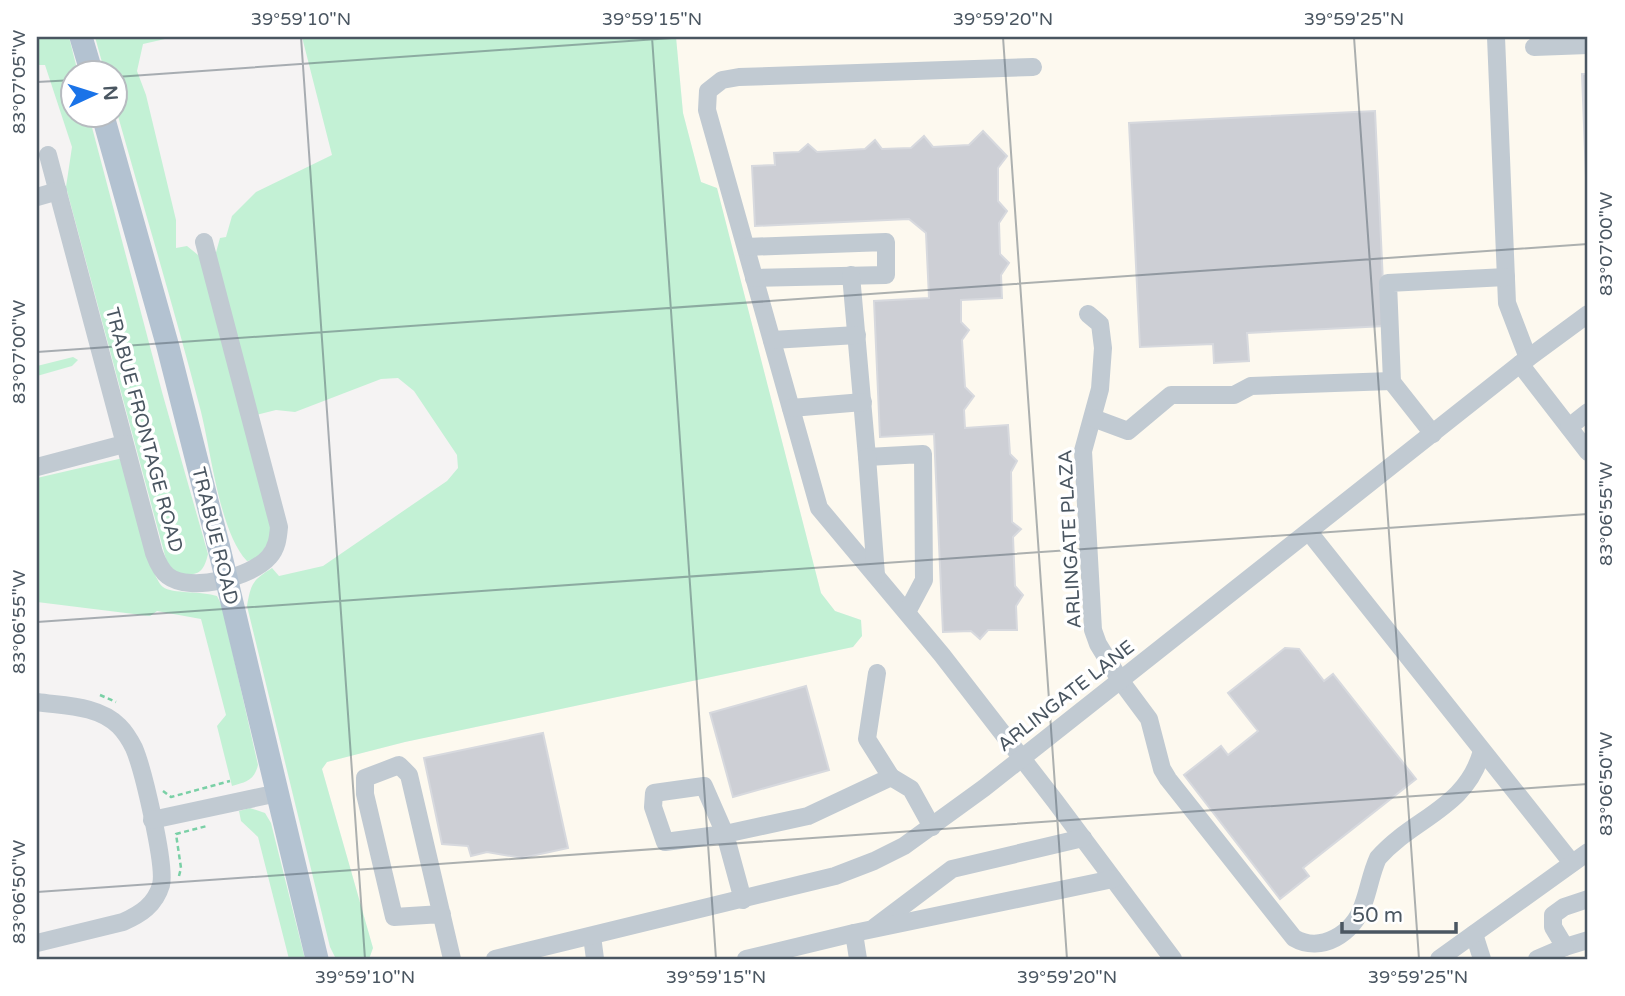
<svg xmlns="http://www.w3.org/2000/svg" width="1625" height="996" viewBox="0 0 1625 996" font-family="'Varela Round',sans-serif">
<rect width="100%" height="100%" fill="#f5f3f3"/>
<polygon fill="#fdf9ef" points="676,37 1588,37 1588,959 369,959 373,948 322,769 327,762 405,742 853,647 862,636 861,620 835,611 821,593 717,189 701,182 683,113"/>
<g fill="#c3f1d5">
<path d="M37 37H69L78 73 74 74V116H89L162 392 208 554C203 575 197 576 176 573L167 563 66 187 72 147 45 65H37Z"/>
<path d="M95 37H219L165 39 143 44 137 71 146 95 176 220V248L187 246 203 259 273 536 257 559 247 561C219 532 211 449 200 408 174 308 144 209 116 109V74L105 73Z"/>
<path d="M302 37H676L683 113 701 182 717 188 821 593 835 611 861 620 862 636 853 647 405 742 327 762 322 769 373 948 369 959H336L330 947 247 606C251 583 253 580 272 568L279 576 323 566 447 481 458 468 457 455 414 391 398 378 381 379 295 412 276 410 256 415 215 256 220 238 226 237 232 216 256 192 332 155Z"/>
<polygon points="73,357 78,360 72,366 37,376 37,366"/>
<path d="M123 458 156 577C158 580 160 585 163 587 172 594 202 591 217 596L222 606 258 765C254 781 246 782 232 786L217 726 226 715 201 619 157 611 150 616 37 602V478Z"/>
<polygon points="250,808 265,813 271,823 305,959 289,959 258,837 241,821 239,811"/>
</g>
<g fill="#cdcfd5" stroke="#d7d9de" stroke-width="2">
<polygon points="1582,74 1588,74 1588,177 1586,177"/>
<polygon points="1375,111 1385,326 1247,333 1249,361 1214,363 1213,344 1140,347 1129,123"/>
<polygon points="983,131 1007,156 998,168 998,201 1007,211 999,223 1000,254 1009,263 1001,275 1002,298 961,300 961,322 969,330 962,340 965,387 974,396 964,410 965,428 1008,425 1010,454 1017,461 1011,472 1012,522 1021,529 1013,537 1015,586 1023,595 1016,606 1017,630 988,630 980,639 971,631 943,632 934,434 880,437 874,301 929,298 926,233 909,219 755,226 752,166 775,165 774,153 799,152 808,144 817,152 865,149 875,140 882,149 911,148 924,136 933,147 969,145"/>
<polygon points="1285,648 1299,649 1324,681 1333,674 1416,779 1303,868 1309,876 1280,899 1184,775 1221,746 1228,755 1258,731 1228,693"/>
<polygon points="806,686 829,770 733,797 710,713"/>
<polygon points="543,733 568,848 522,858 487,852 471,856 468,846 442,844 424,758"/>
</g>
<g fill="none" stroke-linecap="round" stroke-linejoin="round">
<g stroke="#7ad0a6" stroke-width="2.5" stroke-dasharray="5 3.5" stroke-linecap="butt">
<polyline points="100,695 116,702"/>
<polyline points="163,791 171,797 230,781"/>
<polyline points="179,876 181,868 176,834 207,826"/>
</g>
<g stroke="#c1cad2" stroke-width="18">
<polyline points="1496,37 1507,303 1528,358"/>
<polyline points="1534,47 1588,45"/>
<polyline points="1033,67 739,77 722,80 708,91 707,110 819,508 942,655 1055,801 1173,959"/>
<path d="M48 155 154 553C157 561 161 571 168 576 190 593 252 577 269 557 277 548 278 538 279 527L204 242"/>
<polyline points="37,197 58,191"/>
<polyline points="746,247 886,242 886,275 754,278"/>
<polyline points="851,275 867,457 923,454 924,580 907,612"/>
<path d="M1088 314 1100 324 1103 348 1100 389 1083 451 1093 630 1098 644 1120 680 1149 719 1162 769 1168 779 1294 938C1321 954 1354 933 1363 905 1369 889 1371 873 1378 858 1414 817 1466 809 1482 751"/>
<polyline points="772,340 857,335"/>
<polyline points="1520,364 1588,452"/>
<polyline points="791,408 863,402"/>
<polyline points="1093,418 1128,431 1171,395 1234,395 1251,386 1392,381"/>
<polyline points="1569,427 1588,412"/>
<polyline points="1433,434 1392,382 1388,283 1506,277"/>
<polyline points="867,457 876,575"/>
<polyline points="37,467 124,444"/>
<polyline points="1309,532 1572,863"/>
<path d="M37 702C64 706 98 705 119 726 125 732 130 740 134 748 143 769 166 866 161 885 155 905 141 914 123 922L37 943"/>
<polyline points="891,777 911,789 932,827"/>
<polyline points="152,820 278,793"/>
<polyline points="743,900 725,834 704,786 654,793 653,807 665,842 725,834 808,816 891,777 867,739 877,673"/>
<polyline points="442,914 394,917 365,794 365,778 399,765 409,775 452,959"/>
<polyline points="875,927 952,869 1083,838"/>
<polyline points="854,933 1113,879"/>
<polyline points="1474,934 1482,959"/>
<polyline points="592,936 595,959"/>
<polyline points="1565,947 1588,940"/>
<polyline points="495,959 835,876 874,861 904,846 984,788 1520,364 1588,314"/>
<polyline points="746,959 854,933 858,959"/>
<polyline points="1439,959 1588,852"/>
<polyline points="1537,959 1565,947 1553,927 1553,915 1564,907 1588,899"/>
</g>
<g stroke="#b3c2d1" stroke-width="23">
<polyline points="81,37 92,74"/>
<polyline points="103,116 168,347 219,548 317,959"/>
</g>
</g>
<path fill="none" stroke="#4a5661" stroke-width="2" stroke-opacity="0.45" d="M301 37 365 959M652 37 716 959M1003 37 1067 959M1354 37 1419 959M116 77 686 37M37 82 74 80M37 352 1588 244M37 622 1588 514M37 892 1588 784"/>
<g text-anchor="middle" dominant-baseline="central" stroke-width="7" stroke-linejoin="round" paint-order="stroke">
<g font-size="19" fill="#4a5661" stroke="#fff">
<text transform="translate(144 430) rotate(75)">TRABUE FRONTAGE ROAD</text>
<text transform="translate(215 536) rotate(76)">TRABUE ROAD</text>
<text transform="translate(1070 539) rotate(-93)">ARLINGATE PLAZA</text>
<text transform="translate(1066 696) rotate(-38)">ARLINGATE LANE</text>
</g>
</g>
<rect width="1625" height="996" fill="none" stroke="#ffffff" stroke-width="77"/>
<g transform="translate(94 94) rotate(86)"><circle r="33" fill="#ffffff" stroke="#b7bbc0" stroke-width="2"/>
<path d="M0-5L12 26L0 18L-12 26Z" fill="#1a73e8"/>
<text y="-10" font-size="19" font-weight="bold" text-anchor="middle" fill="#4a5661">N</text>
</g>
<path d="M1342 922v10h114v-10" fill="none" stroke="#4a5661" stroke-width="3.5"/>
<text x="1352" y="922" font-size="21" fill="#4a5661" stroke="#ffffff" stroke-width="5" paint-order="stroke">50 m</text>
<rect x="38" y="38" width="1548" height="920" fill="none" stroke="#4a5661" stroke-width="2.5"/>
<g font-size="18" text-anchor="middle" fill="#4a5661">
<text x="301" y="25">39°59'10"N</text>
<text x="652" y="25">39°59'15"N</text>
<text x="1003" y="25">39°59'20"N</text>
<text x="1354" y="25">39°59'25"N</text>
<text transform="translate(19 82) rotate(-90)" y="6">83°07'05"W</text>
<text transform="translate(1606 244) rotate(-90)" y="6">83°07'00"W</text>
<text transform="translate(19 352) rotate(-90)" y="6">83°07'00"W</text>
<text transform="translate(1606 514) rotate(-90)" y="6">83°06'55"W</text>
<text transform="translate(19 622) rotate(-90)" y="6">83°06'55"W</text>
<text transform="translate(1606 784) rotate(-90)" y="6">83°06'50"W</text>
<text transform="translate(19 892) rotate(-90)" y="6">83°06'50"W</text>
<text x="365" y="983">39°59'10"N</text>
<text x="716" y="983">39°59'15"N</text>
<text x="1067" y="983">39°59'20"N</text>
<text x="1418" y="983">39°59'25"N</text>
</g>
</svg>
